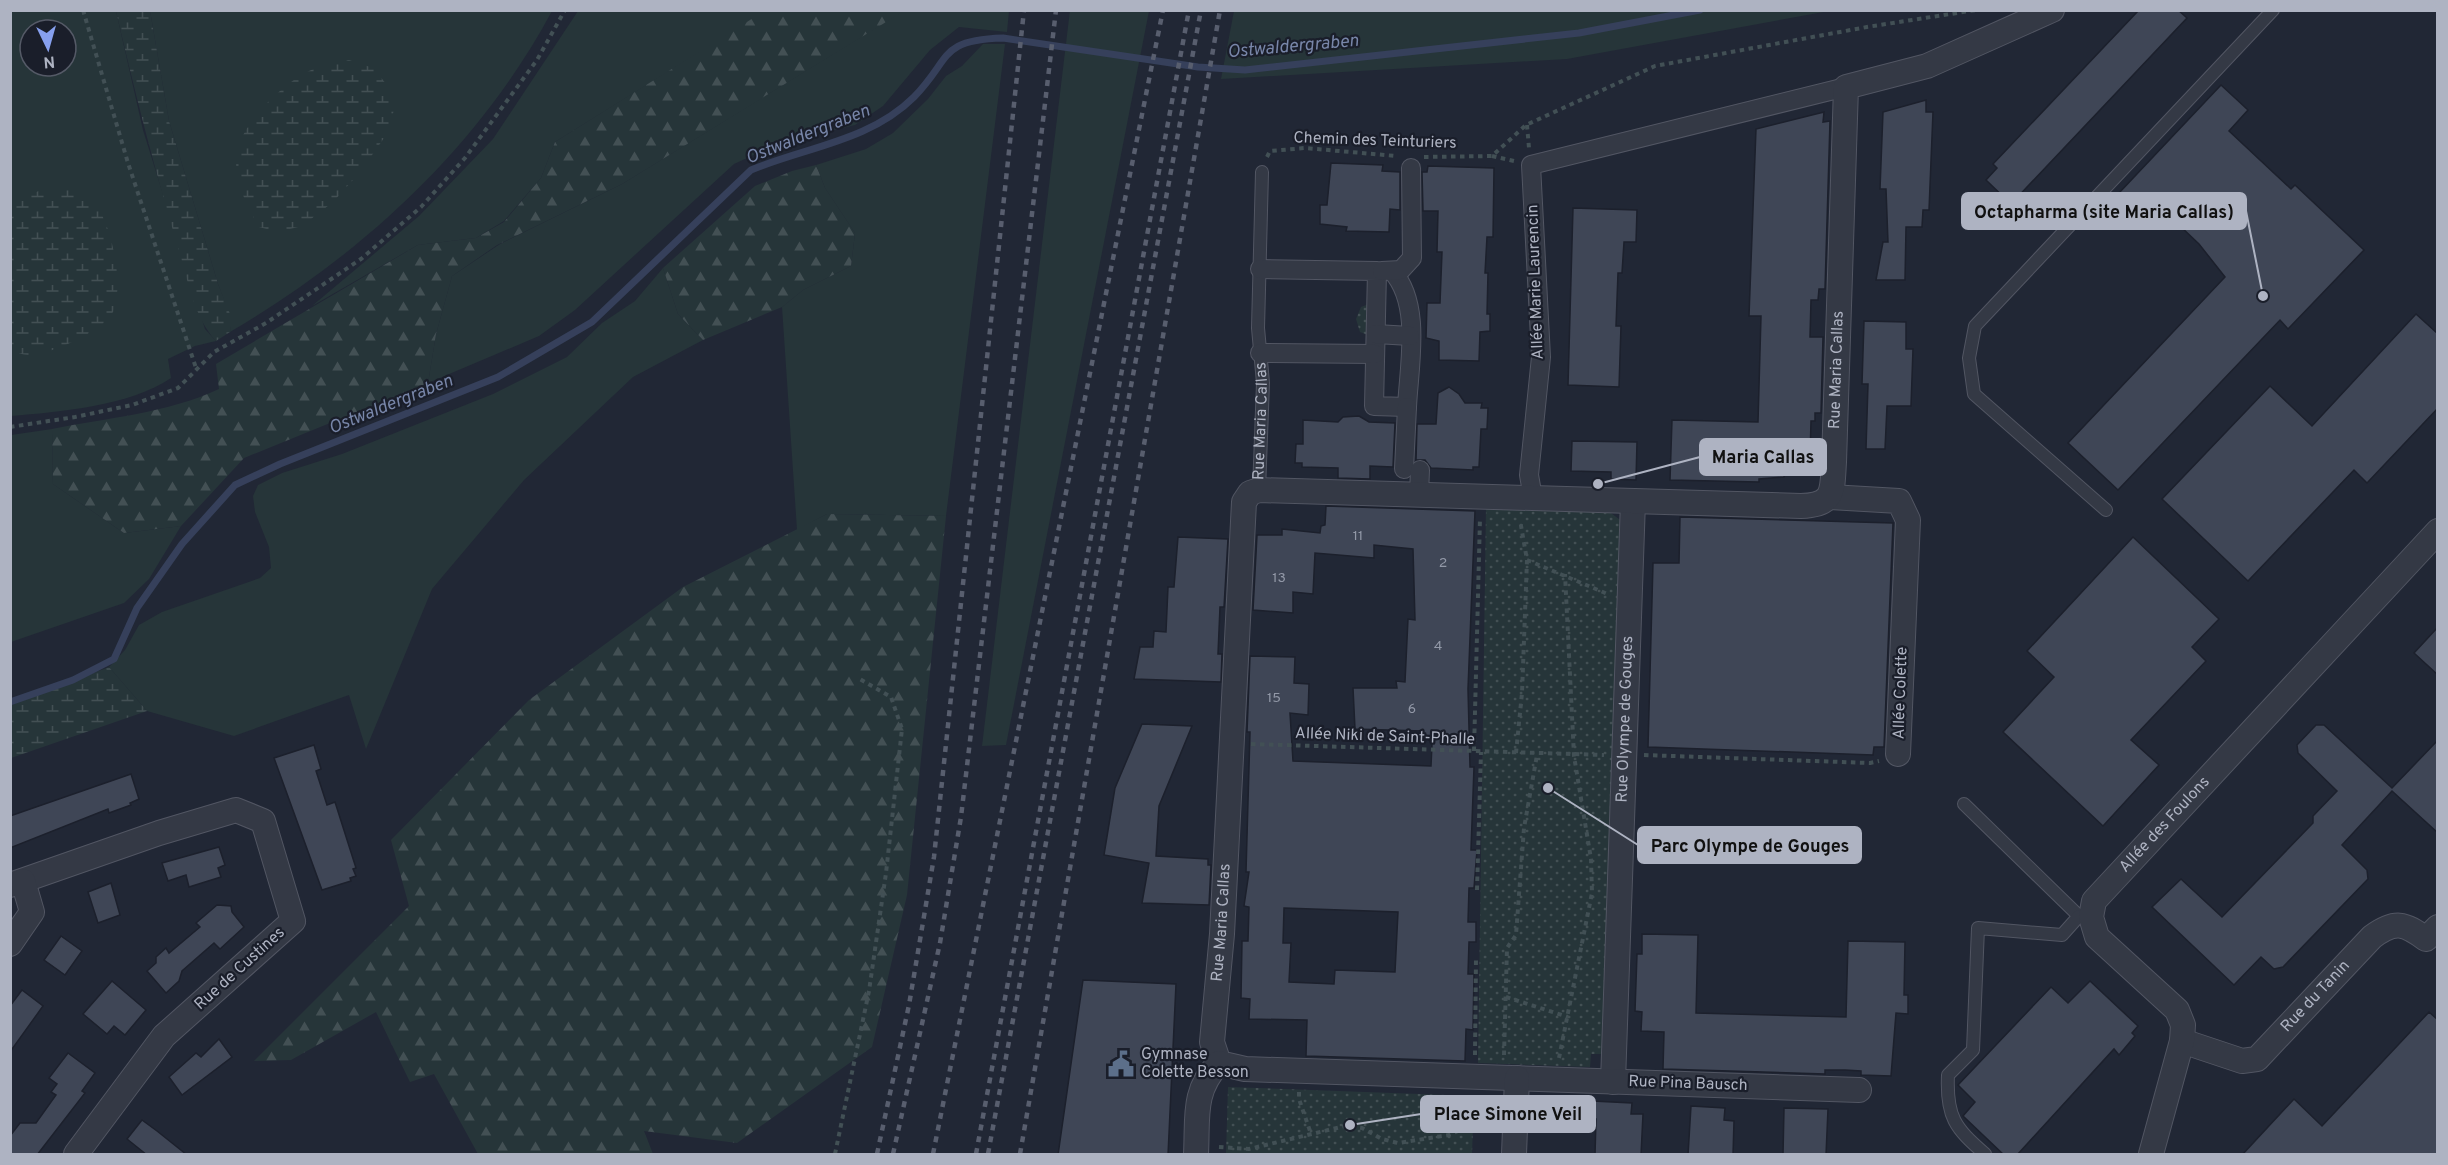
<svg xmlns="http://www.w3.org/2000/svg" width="2448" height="1165" viewBox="0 0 2448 1165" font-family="Overpass,sans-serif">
<defs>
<pattern id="forest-firs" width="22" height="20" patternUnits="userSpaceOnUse" patternTransform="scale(1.5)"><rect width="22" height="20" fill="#263539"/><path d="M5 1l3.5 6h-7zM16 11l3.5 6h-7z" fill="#435054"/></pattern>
<pattern id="wetland-marsh" width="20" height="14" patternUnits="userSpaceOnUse" patternTransform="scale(1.5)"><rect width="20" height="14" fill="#263539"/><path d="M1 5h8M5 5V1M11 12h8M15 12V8" fill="none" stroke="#435054"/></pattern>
<pattern id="park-dots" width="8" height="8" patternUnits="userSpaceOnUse" patternTransform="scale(1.5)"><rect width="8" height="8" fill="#263539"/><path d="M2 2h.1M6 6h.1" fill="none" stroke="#435054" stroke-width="1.8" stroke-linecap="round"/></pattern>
</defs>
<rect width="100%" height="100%" fill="#212735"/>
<g fill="#263539" fill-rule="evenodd">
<polygon points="1070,10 1149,11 1006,745 982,746"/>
<path d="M11 11H116L143 130 205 329 216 341 195 346 168 359 171 378C130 406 59 412 11 416ZM30 30H66V66H30Z"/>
<path d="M150 11H552C479 147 363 254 230 332L231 319 218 284 169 121Z"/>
<polygon points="578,11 766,11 555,142 541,178 504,221 476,238 418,245 312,306 419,216 493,139"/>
<polygon points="903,11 1009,11 1007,32 959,27 930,50 883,106 855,125 778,144 734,164 575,310 539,336 428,383 436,334 452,276 500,244 622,184"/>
<polygon points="1234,11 1234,10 1829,11 1567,59 1221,79"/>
<polygon points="983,44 1005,44 946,516 827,514 797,530 782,307 803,290 851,266 855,233 825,188 816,165 866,149 893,133 928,99 946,76 962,66"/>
<polygon points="663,268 678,314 703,340 633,377 524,480 432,589 366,749 349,695 234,736 147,711 109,667 125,650 139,625 162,612 260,578 271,568 269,547 255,512 253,496 258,485 282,473 342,454 493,394 567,357 602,323 635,301"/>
<polygon points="52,429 53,484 124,533 181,526 149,579 124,603 11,642 11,435"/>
</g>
<g fill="url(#forest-firs)">
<path d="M766 10 904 11 622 184 497 245 452 276 436 334 428 383 244 458 181 526 124 533 53 484 52 429C107 418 168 413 219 389L216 364 418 245 476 238 504 222 541 178 555 142Z"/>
<polygon points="816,165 825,188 855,233 851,266 803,290 782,307 703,340 678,314 663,268 755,186 792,171"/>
<polygon points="827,514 946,516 907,895 872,1047 737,1143 644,1131 653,1154 478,1154 434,1074 410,1082 376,1012 291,1060 254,1061 409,906 391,840 529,700 683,587"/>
</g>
<g fill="url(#wetland-marsh)">
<path d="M116 11H150L169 121 218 284 232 319 230 332 216 341C193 316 187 276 177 244 154 167 134 89 116 11Z"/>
<path d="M349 60 373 68 387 85 394 109 389 131 360 172 333 202 302 226 278 232 259 227C247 206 235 183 236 158 238 126 281 85 309 71 321 65 336 63 349 60Z"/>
<path d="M45 188C61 188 76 187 89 197 111 214 126 289 112 314 102 331 48 356 28 355 23 355 16 352 11 350V204Z"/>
<polygon points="109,667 147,711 11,758 11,705"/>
</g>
<g fill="url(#park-dots)">
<polygon points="1374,302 1373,337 1360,332 1356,319 1361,307"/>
<polygon points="1486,508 1608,511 1623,522 1607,1054 1591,1054 1590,1067 1478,1063"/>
<polygon points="1228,1087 1474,1096 1472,1154 1226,1154"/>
</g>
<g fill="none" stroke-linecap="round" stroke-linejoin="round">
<path stroke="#36405b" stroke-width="7" d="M10 702 73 680 114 659 137 608 182 544 235 485 280 464 498 377 592 322 751 170C806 147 870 141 914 97 952 58 938 40 1003 38L1198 67 1245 70 1579 33 1700 10"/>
</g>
<g fill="#3f4656" stroke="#1c202c" stroke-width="1.5" fill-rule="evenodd">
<polygon points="2139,10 2178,10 2187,18 2011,204 1986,180 1997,168 1993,164"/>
<polygon points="2221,85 2248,110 2229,131 2291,189 2295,185 2364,250 2288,329 2280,320 2118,490 2068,443 2225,277 2199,244 2158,205 2145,219 2119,193"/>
<polygon points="1926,100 1926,112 1933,112 1929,210 1923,210 1922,227 1906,227 1905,280 1876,280 1883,242 1888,242 1886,189 1880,189 1883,112"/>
<polygon points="1824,112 1823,122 1830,121 1825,289 1819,289 1818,300 1811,300 1810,337 1823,337 1821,413 1815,413 1815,421 1811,421 1810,458 1785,457 1784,477 1759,479 1759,482 1670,480 1672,420 1758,422 1761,316 1749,316 1756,129"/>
<polygon points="1331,163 1383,165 1382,171 1400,172 1400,210 1390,209 1389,232 1346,231 1347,227 1320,224 1320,205 1327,205"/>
<polygon points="1428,166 1494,168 1493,237 1487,237 1485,273 1488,273 1487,314 1490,314 1490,331 1480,332 1479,361 1439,360 1439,341 1426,338 1427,303 1440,303 1442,252 1437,252 1438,211 1423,211 1422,172 1427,172"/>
<polygon points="1573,208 1637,210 1636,242 1624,242 1622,273 1618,273 1616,326 1621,326 1619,387 1568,385"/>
<polygon points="2416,314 2438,334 2438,408 2367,483 2354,470 2248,581 2162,499 2270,386 2312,426"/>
<polygon points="1864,321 1906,322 1906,349 1913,349 1911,406 1887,406 1885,449 1866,449 1868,384 1862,384"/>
<polygon points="1449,387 1459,394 1465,403 1482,403 1481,408 1488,408 1487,429 1481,429 1479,467 1473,467 1473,470 1431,468 1425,460 1416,460 1417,424 1436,424 1438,393"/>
<polygon points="1359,416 1369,422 1395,423 1393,467 1370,466 1370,479 1338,478 1338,468 1302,467 1302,463 1295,463 1296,444 1303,444 1303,420 1338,422 1343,417"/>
<polygon points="1572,441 1637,442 1636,480 1611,479 1611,472 1571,471"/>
<path d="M1326 506 1475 511 1468 689 1470 767H1474L1471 850H1477L1474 888H1469L1468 922H1476V942H1469L1468 974H1474L1473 1030 1466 1029 1465 1061 1306 1056 1307 1020 1249 1019 1250 999 1241 998 1242 941H1248L1249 907 1244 906 1249 872H1246L1250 732H1247L1250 656 1295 657 1294 683 1309 684 1308 715 1290 713 1293 761 1431 766 1432 744 1422 731 1355 729 1353 688H1397L1396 681 1405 682 1408 619 1415 620 1413 549 1374 545V558L1315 553 1313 594 1293 592V613L1253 610 1257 535H1282V529L1320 533 1321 526 1325 525ZM1284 908 1398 912 1395 972 1335 970 1334 984 1289 982 1291 943H1283Z"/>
<polygon points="1680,517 1893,523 1884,747 1874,747 1873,755 1648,747 1653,563 1679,563"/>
<polygon points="1178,537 1228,539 1224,607 1220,607 1218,654 1222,654 1221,682 1134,679 1140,647 1153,647 1154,631 1166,632 1168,587 1174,587"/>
<polygon points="2133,537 2219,619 2192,647 2206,661 2131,740 2159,765 2103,826 2003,732 2054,677 2027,651"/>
<polygon points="2438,627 2438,675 2414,653"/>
<polygon points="1142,724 1192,726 1159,806 1156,856 1208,859 1208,865 1211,865 1209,905 1142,903 1149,863 1104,855 1115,788"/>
<polygon points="2316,725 2324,725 2392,788 2438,740 2438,833 2392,791 2342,845 2367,870 2368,879 2283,967 2274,969 2261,957 2234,985 2152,907 2181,879 2222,917 2313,823 2313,816 2337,791 2298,753 2297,745"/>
<polygon points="314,745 321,769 316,771 327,805 335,802 356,868 353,869 356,876 350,878 351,881 322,890 274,758"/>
<polygon points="131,774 139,799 130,803 131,805 109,813 108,809 10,848 10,816"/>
<polygon points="219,847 225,865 218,868 221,877 189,887 186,875 168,881 162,863"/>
<polygon points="111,883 120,915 98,923 88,892"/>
<polygon points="217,905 231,906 232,912 244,927 220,949 214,943 182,971 179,981 166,993 147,971 156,963 156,957 166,948 169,953 200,927 196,923"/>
<polygon points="1642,934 1698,935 1696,1013 1846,1017 1848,941 1905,942 1904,995 1908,995 1908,1014 1896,1013 1891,1076 1861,1075 1861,1071 1845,1070 1825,1070 1825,1074 1663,1069 1664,1032 1641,1031 1642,1012 1635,1011 1637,954 1642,954"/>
<polygon points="61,936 82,951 65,975 44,960"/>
<polygon points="1083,980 1176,984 1168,1155 1058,1155"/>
<polygon points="112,981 146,1010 125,1035 114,1026 107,1034 83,1014"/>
<polygon points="2090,981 2138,1026 2132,1033 2135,1036 2119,1055 2114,1049 2017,1155 2004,1155 1963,1116 1975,1102 1958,1085 2051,987 2068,1003"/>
<polygon points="22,990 43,1006 10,1052 10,1006"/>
<polygon points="2429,1012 2438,1020 2438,1155 2242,1155 2294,1099 2322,1126"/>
<polygon points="219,1039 232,1057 182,1095 169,1077 196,1053 201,1057"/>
<polygon points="68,1053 95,1073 82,1091 85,1093 37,1155 10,1155 10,1136 20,1123 36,1123 56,1095 51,1092 57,1084 49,1078"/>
<polygon points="1592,1101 1632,1103 1631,1114 1643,1114 1641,1155 1595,1155 1596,1119 1592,1119"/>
<polygon points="1691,1106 1725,1108 1724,1120 1734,1121 1733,1155 1688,1155"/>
<polygon points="1784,1108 1828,1109 1826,1155 1783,1155"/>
<polygon points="142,1120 157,1131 187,1155 147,1155 127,1139"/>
</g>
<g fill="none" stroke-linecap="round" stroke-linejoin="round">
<g stroke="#525663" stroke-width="14">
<g id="service">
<path id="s1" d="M1259 490 1263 383 1258 328 1262 172"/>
<polyline points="2106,510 1974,394 1969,358 1975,326 2273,10"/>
<polyline points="1964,804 2079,916"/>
<path d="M1985 1154C1955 1128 1946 1117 1948 1075L1973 1050 1978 928 2062 935 2079 916 2091 917"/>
</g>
</g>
<g stroke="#525663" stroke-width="20">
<g id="pedestrian">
<path d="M1260 269 1377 271 1374 406 1407 407C1409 365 1422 304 1392 271"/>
<polyline points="1382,271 1401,270 1412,258 1411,168"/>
<polyline points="1376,334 1410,336"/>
<polyline points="1260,353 1375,354"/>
<polyline points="1404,469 1407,407"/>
<polyline points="1419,494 1420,470"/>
<polyline points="1533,498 1529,475 1541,357 1531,165 1846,87"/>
</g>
</g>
<g stroke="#525663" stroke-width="26">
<g id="minor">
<polyline points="1830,497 1899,501 1908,520 1898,754"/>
<polyline points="10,885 159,833 236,810 263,821 293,921 164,1036 76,1154"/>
<polyline points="10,944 32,912 23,881"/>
<path id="s2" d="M2182 1041 2242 1061 2257 1059 2372 937C2395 920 2404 923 2426 939L2438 927"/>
<path id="s3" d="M1613 1082 1633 501"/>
<path id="s4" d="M1859 1090 1245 1069 1219 1063 1212 1042 1222 934 1244 502 1250 493 1259 490 1801 506C1835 505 1832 491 1834 462L1846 87 1927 66 2052 10"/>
<path d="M1196 1154C1198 1118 1192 1091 1219 1063"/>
<polyline points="1514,1154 1517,1078"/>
<path id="s5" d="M2151 1154 2182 1041 2183 1025 2177 1010 2097 937 2091 917 2094 901 2438 531"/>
</g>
</g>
<g stroke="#425055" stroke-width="4" stroke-dasharray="4.5 4.5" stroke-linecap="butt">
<polyline points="83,10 128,163 196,368"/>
<polyline points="1527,125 1529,148"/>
<polyline points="1492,156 1514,161"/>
<polyline points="1267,157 1270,151 1305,148 1396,156"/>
<polyline points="1424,157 1492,156 1526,125 1655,66 1867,27 1976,10"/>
<polyline points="10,427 75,417 132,405 178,388 214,352 266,323 361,259 421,207 465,158 537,60 565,10"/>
<polyline points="1527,560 1610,595"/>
<polyline points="1251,744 1604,755"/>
<polyline points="1474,751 1480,518"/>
<polyline points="1516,753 1522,693 1527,560 1520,520"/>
<polyline points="1644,755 1870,763 1879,761"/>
<polyline points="1477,890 1481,752"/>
<polyline points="1506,997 1568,1017"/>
<polyline points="1475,1055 1476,958"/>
<polyline points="1504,1055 1507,948 1516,935 1524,828 1537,755"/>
<polyline points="1559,1058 1592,893 1591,859 1574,756 1565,574"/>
<polyline points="1299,1092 1299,1099 1311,1134"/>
<polyline points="1219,1147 1249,1149 1345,1126 1362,1128 1382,1139 1398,1143 1449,1135 1494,1115"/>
<polyline points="835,1154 869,991 886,873 902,729 891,697 858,678"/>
</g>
<use href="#service" stroke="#343945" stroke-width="12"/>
<use href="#pedestrian" stroke="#343945" stroke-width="18"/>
<use href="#minor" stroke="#343945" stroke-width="24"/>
<g stroke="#585e6e" stroke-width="4.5" stroke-dasharray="6 6" stroke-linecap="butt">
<polyline points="877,1154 909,1005 934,857 1024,10"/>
<polyline points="893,1154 940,943 961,817 1056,10"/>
<polyline points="933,1154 1163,10"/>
<polyline points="976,1154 1189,10"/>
<polyline points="988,1154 1201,10"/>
<polyline points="1020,1154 1220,10"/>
</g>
</g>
<defs>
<g id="civic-bare" transform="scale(2.07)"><path d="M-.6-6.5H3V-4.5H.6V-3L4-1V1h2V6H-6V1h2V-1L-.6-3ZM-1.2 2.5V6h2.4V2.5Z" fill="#5c6f8a" stroke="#1a1e2a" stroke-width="2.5" paint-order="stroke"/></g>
</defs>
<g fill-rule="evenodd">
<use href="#civic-bare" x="1121" y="1064"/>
</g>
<g text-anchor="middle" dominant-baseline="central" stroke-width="4.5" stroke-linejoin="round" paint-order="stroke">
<g font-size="14" fill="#9298a7">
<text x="1358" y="536">11</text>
<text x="1443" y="563">2</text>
<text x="1279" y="578">13</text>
<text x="1438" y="646">4</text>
<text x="1274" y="698">15</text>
<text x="1412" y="709">6</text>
</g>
<g font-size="16" fill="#aeb3c2" stroke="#1a1e2a">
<text transform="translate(1375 141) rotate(2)">Chemin des Teinturiers</text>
<text transform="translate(1536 282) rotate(-92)">Allée Marie Laurencin</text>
<text stroke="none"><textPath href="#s4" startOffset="1924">Rue Maria Callas</textPath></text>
<text stroke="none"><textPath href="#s1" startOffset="69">Rue Maria Callas</textPath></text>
<text transform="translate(1901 693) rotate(-88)">Allée Colette</text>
<text stroke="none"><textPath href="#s3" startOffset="363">Rue Olympe de Gouges</textPath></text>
<text transform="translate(1385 737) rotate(2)">Allée Niki de Saint-Phalle</text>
<text stroke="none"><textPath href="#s5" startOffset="399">Allée des Foulons</textPath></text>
<text stroke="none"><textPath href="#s4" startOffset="783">Rue Maria Callas</textPath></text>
<text transform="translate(240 969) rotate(-42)">Rue de Custines</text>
<text stroke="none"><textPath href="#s2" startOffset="164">Rue du Tanin</textPath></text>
<text transform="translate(1688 1084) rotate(2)">Rue Pina Bausch</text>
</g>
<g font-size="16" fill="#aeb3c2" stroke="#1a1e2a" text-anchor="start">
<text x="1141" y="1055">Gymnase<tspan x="1141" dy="18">Colette Besson</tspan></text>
</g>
<g font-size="18" font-style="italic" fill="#7886a9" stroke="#1a1e2a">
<text transform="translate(1293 47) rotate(-5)">Ostwaldergraben</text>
<text transform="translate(808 135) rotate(-22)">Ostwaldergraben</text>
<text transform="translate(391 405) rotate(-22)">Ostwaldergraben</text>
</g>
</g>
<path fill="none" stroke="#aeb3c2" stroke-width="2" d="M2263 296L2246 211M1598 484L1700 457M1548 788L1638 845M1350 1125L1421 1114"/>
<g fill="#aeb3c2" stroke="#1a1e2a" stroke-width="2">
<circle cx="2263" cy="296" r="6"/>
<circle cx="1598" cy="484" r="6"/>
<circle cx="1548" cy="788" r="6"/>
<circle cx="1350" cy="1125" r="6"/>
</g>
<g fill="#aeb3c2" stroke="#aeb3c2" stroke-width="2">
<rect x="1962" y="193" width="284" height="36" rx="6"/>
<rect x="1700" y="439" width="126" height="36" rx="6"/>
<rect x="1638" y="827" width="223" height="36" rx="6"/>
<rect x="1421" y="1096" width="174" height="36" rx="6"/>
</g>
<g font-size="18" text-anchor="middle" font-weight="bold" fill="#111">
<text x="2104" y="218">Octapharma (site Maria Callas)</text>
<text x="1763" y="463">Maria Callas</text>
<text x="1750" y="852">Parc Olympe de Gouges</text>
<text x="1508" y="1120">Place Simone Veil</text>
</g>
<rect width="2448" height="1165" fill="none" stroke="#aeb3c2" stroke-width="24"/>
<g transform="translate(48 48) rotate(175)"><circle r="28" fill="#1a1e2a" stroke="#555a67" stroke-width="1.5"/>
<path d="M0-4.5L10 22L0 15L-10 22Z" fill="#87a0ef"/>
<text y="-9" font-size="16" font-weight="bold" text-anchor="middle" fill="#aeb3c2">N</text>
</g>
</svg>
